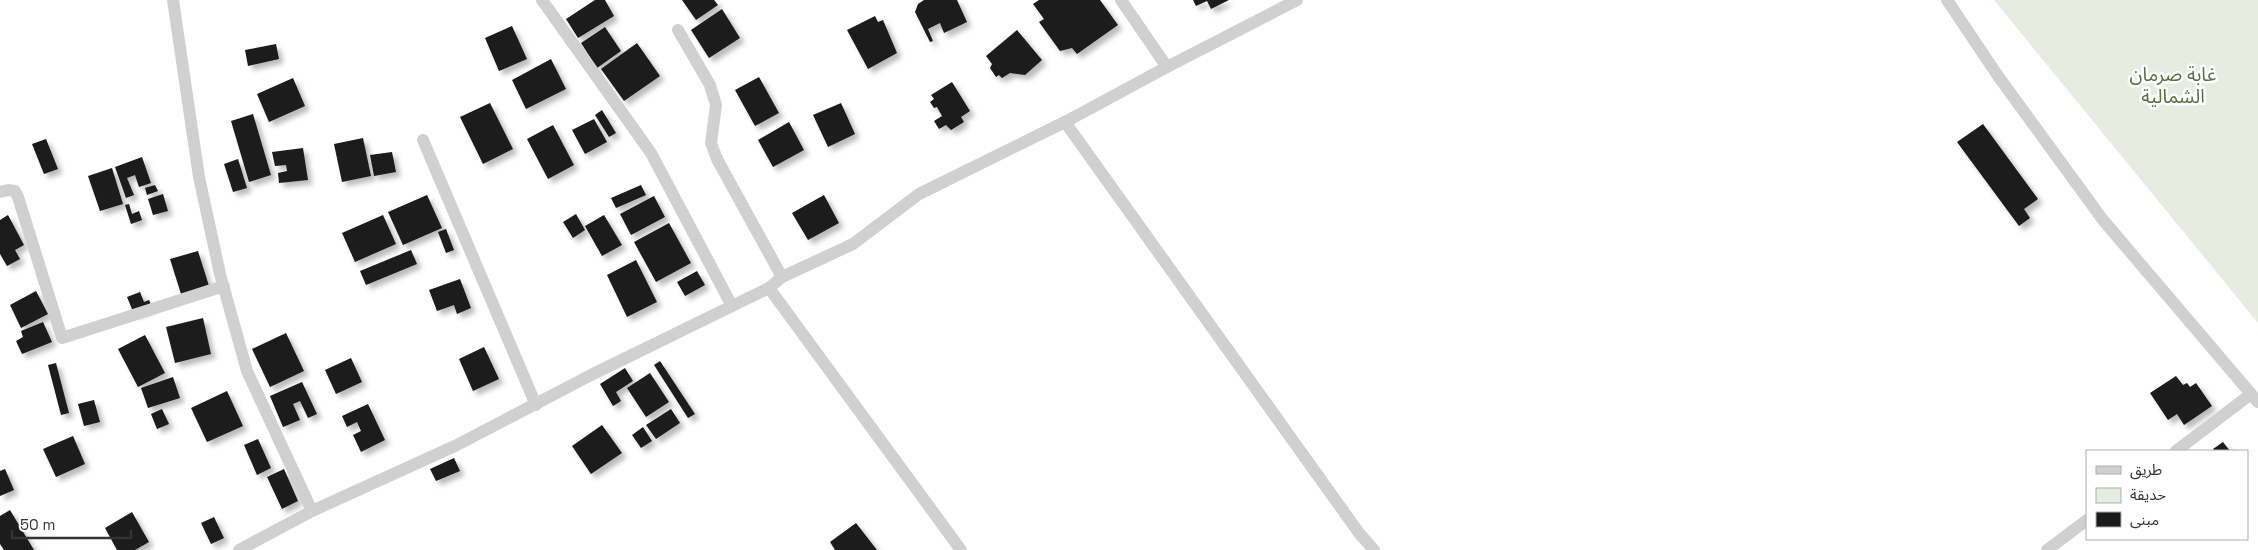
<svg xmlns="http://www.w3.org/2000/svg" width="2258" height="550" viewBox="0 0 2258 550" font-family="'Space Grotesk','Noto Sans Arabic',sans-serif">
<defs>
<filter id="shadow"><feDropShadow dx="4.5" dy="4.5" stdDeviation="2.5" flood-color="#0004"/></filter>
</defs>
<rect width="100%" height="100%" fill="#fff"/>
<polygon fill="#e6ecdf" points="1994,0 2258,0 2258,323"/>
<g fill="#1a1a1a" filter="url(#shadow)">
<polygon points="595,0 605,0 614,16 578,38 566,19"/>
<polygon points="682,0 714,0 718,5 696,20"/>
<polygon points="924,0 957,0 967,22 944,33 940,23 928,29 933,41 930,42 915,12 918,4"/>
<polygon points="1039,0 1100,0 1118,25 1077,54 1072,48 1060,51 1039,22 1044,19 1033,4"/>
<polygon points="1193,0 1229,0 1211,9 1207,1 1196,6"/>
<polygon points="722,9 740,38 709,58 691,30"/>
<polygon points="875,16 878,22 883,20 897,53 868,69 847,30"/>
<polygon points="512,26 527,59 499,71 485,38"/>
<polygon points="605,27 621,51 597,68 581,43"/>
<polygon points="1017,30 1042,60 1025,75 1010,73 1002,78 999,75 996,77 990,68 992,64 986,56"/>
<polygon points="637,43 660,76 624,101 601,69"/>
<polygon points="276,44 279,59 248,66 245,50"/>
<polygon points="551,59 566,89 526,109 512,80"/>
<polygon points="759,77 779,113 755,126 735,90"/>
<polygon points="293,78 305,106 269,122 257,94"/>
<polygon points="952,82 970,111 961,117 964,122 951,130 946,125 939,129 934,121 942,116 937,107 934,108 930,102 934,99 931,95"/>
<polygon points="490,103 513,149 483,164 460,117"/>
<polygon points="841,103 855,134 828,147 813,115"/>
<polygon points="602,110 616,133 609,137 595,115"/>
<polygon points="253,114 271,175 249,182 231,121"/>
<polygon points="594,119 607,142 585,154 572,130"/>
<polygon points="789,122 804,150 773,167 758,140"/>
<polygon points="1983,124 2038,199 2024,209 2030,218 2019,226 1957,142"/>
<polygon points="553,125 574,165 548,179 527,139"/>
<polygon points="363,138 371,176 342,182 334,144"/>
<polygon points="46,139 58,169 44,174 32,144"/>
<polygon points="303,148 308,180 279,183 278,173 287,171 286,165 275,166 272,152"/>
<polygon points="392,152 396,172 374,176 370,155"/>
<polygon points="142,157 151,183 139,187 135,175 127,178 134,195 126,198 115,167"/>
<polygon points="238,159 247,188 233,192 224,164"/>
<polygon points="112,168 123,204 100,211 88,176"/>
<polygon points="155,185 158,191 147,195 145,188"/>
<polygon points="641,185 646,195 616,208 611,198"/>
<polygon points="163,194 168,211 153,215 148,199"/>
<polygon points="427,195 442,228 403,245 388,212"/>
<polygon points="824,195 839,223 808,240 792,213"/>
<polygon points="654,196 665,217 631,235 620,214"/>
<polygon points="129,204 132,214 139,211 142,220 131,224 125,205"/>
<polygon points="576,214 585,230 573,238 563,222"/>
<polygon points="8,215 24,245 15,250 20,259 7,266 0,254 0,220"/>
<polygon points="383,215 396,244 355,262 342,233"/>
<polygon points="604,215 622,245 602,256 585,226"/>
<polygon points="669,223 691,263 656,282 634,242"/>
<polygon points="446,229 454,250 446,253 438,232"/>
<polygon points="411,250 417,264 366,285 360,271"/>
<polygon points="198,251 209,286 181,294 170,259"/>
<polygon points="636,260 657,302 627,317 607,275"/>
<polygon points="697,271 705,285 685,296 677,282"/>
<polygon points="460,279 471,308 457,314 454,305 437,311 429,290"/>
<polygon points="36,291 48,314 21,328 10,305"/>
<polygon points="140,292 144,302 149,300 152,307 134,314 127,297"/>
<polygon points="203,318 211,354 175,363 166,327"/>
<polygon points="43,322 52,342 22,354 16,341 23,337 21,331"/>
<polygon points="286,333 304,371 270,387 252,349"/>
<polygon points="145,335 165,373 138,387 118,349"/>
<polygon points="484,347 499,379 473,391 459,359"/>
<polygon points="351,358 362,382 336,394 325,370"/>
<polygon points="660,361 695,414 688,418 654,365"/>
<polygon points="56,363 69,413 61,415 48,365"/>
<polygon points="625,368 633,381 616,392 621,401 613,406 600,384"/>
<polygon points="650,373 669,402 646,417 627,388"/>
<polygon points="2176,376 2183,385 2187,383 2190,387 2196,383 2212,406 2184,425 2177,414 2168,420 2150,393"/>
<polygon points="173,377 180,398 148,408 141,388"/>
<polygon points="302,382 317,414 308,418 300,401 293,404 300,420 283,427 270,396"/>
<polygon points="227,391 243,426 207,442 191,408"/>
<polygon points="94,400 100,422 84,426 78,404"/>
<polygon points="368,404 385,440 361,452 353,435 361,431 357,422 347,427 342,416"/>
<polygon points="162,409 169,424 157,429 151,414"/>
<polygon points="671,409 680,423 656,439 646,425"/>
<polygon points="602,425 622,453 591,474 572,446"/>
<polygon points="643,427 652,441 641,448 632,435"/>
<polygon points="73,436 85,464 56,477 43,449"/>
<polygon points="258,439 271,468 257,475 244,445"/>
<polygon points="2223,442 2230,451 2215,451 2213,449"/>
<polygon points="454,458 460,471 436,481 430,469"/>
<polygon points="5,469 14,490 0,496 0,471"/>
<polygon points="284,469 298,501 282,509 267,477"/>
<polygon points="10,510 34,550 4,550 0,544 0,516"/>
<polygon points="132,512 149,542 135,550 117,550 105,528"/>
<polygon points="214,517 224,538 211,544 201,523"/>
<polygon points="856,523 877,550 835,550 830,542"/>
</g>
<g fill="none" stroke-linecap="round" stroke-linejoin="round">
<g stroke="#d0d0d0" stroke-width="12">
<polyline points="173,0 199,177 220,274 247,371 312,511"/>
<polyline points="542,0 651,153 732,306"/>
<polyline points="1121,0 1167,67"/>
<polyline points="1947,0 1998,76 2103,220 2258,402"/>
<polyline points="678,30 710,85 716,105 711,143 717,159 782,277"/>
<polyline points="1065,122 1359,533 1374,550"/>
<polyline points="423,140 536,405"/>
<polyline points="0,192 8,190 15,191 18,197 62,338 224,286"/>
<polyline points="769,288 961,550"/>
<polyline points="2176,451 2251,394"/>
<polyline points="239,550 312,511 457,445 591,375 769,288 782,277 853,244 919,194 1065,122 1167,67 1297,0"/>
<polyline points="2047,550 2087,520"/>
</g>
</g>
<g text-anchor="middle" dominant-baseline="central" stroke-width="5" stroke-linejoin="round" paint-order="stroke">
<g font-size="19" fill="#56703f" stroke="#fff">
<text x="2173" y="74">غابة صرمان<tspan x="2173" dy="22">الشمالية</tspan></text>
</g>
</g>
<rect x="2086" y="450" width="162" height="90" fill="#ffffff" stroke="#adadad"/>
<rect x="2096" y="466" width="25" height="8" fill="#d0d0d0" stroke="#adadad"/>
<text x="2130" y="475" font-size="15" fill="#333333">طريق</text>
<rect x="2096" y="488" width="25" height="15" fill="#e6ecdf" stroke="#adadad"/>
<text x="2130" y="500" font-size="15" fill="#333333">حديقة</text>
<rect x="2096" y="512" width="25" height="15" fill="#1a1a1a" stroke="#adadad"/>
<text x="2130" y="525" font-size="15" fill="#333333">مبنى</text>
<path d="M12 530v8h119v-8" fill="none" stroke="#333333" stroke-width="2.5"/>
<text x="20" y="530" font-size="15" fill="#333333" stroke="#ffffff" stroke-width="4" paint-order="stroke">50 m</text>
</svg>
